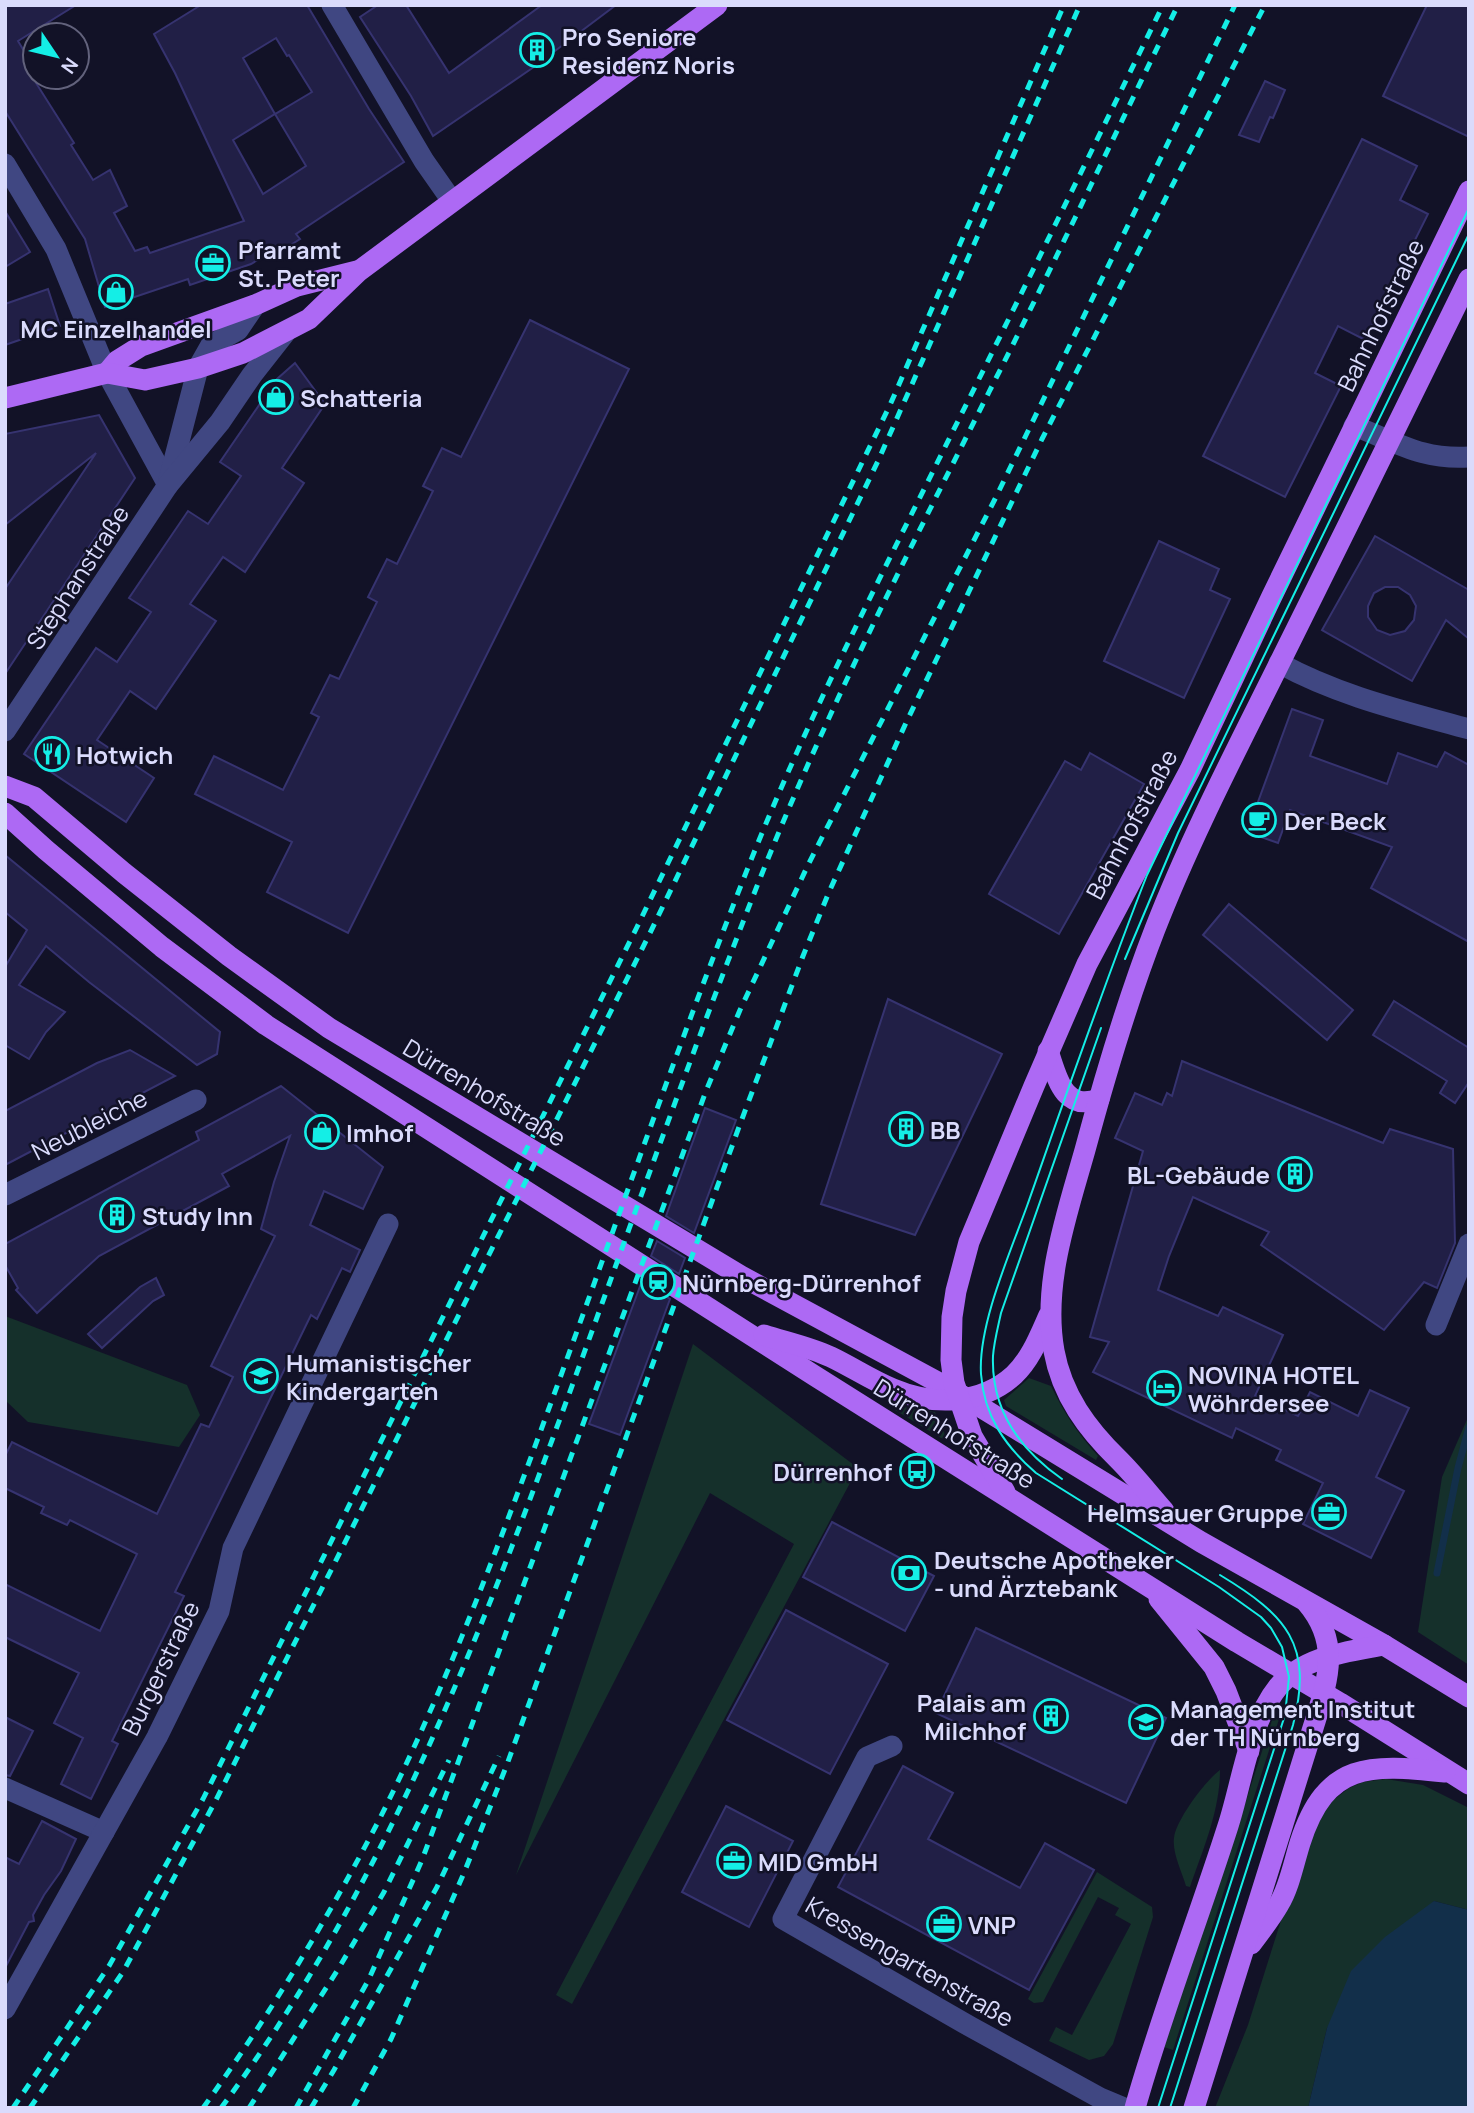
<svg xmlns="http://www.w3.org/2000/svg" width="1474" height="2113" viewBox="0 0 1474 2113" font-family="Manrope,sans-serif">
<rect width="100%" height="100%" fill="#121227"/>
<g fill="#15302b">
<polygon points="5,1316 187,1385 200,1415 179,1447 28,1422 5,1400"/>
<polygon points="693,1344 858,1468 572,2004 556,1995 794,1544 710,1493 516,1875"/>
<path d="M1029 1378 1051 1386C1064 1413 1078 1434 1098 1456L1096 1460 1006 1406 1004 1400Z"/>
<polygon points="897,1406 935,1412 946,1437 944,1439 941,1438 895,1410"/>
<polygon points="1469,1415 1469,1665 1418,1632 1442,1477"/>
<polygon points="1275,1711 1281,1713 1173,2050 1164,2047 1195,1949 1212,1906"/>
<path d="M1220 1770C1220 1811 1203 1849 1190 1887L1186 1886C1182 1872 1172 1853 1174 1838 1176 1820 1205 1781 1220 1770Z"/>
<polygon points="1386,1779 1423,1785 1469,1808 1469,1910 1434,1901 1327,2028 1308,2108 1215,2108 1248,2025 1308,1835 1332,1801 1349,1788 1363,1782"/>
<polygon points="1097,1872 1152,1907 1153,1917 1113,2044 1104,2056 1089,2060 1049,2041 1056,2027 1072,2035 1131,1924 1115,1915 1119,1908 1098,1897 1043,2002 1034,2003 1028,1999"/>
</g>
<polygon fill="#122f4a" points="1434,1901 1469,1910 1469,2108 1308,2108 1327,2028 1351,1971 1385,1937"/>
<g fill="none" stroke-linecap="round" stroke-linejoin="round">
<polyline stroke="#122f4a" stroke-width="7" points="1437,1573 1458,1468 1469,1427"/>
</g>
<g fill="#211f46" stroke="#363370" stroke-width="2" fill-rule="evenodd">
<path d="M5 5H76L18 41 35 69V77H40L42 80 36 83 74 143 71 145 93 180 110 170 127 206 114 213 135 251 147 247 150 253 244 221 175 73 154 34 201 5H307L369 109 404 162 296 234 300 239 278 253 276 249 251 264 190 285 188 279 105 307 85 239 5 111ZM276 38 287 56 289 55 312 92 275 114 243 58ZM275 114 306 166 263 194 233 140Z"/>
<polygon points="378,5 406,5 449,73 542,5 616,5 531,69 433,136 411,96 360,17"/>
<polygon points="1427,5 1469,5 1469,137 1383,96"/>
<polygon points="1265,81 1285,90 1273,118 1270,117 1259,142 1239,135"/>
<polygon points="1362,139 1417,166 1400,200 1428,214 1365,340 1338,326 1315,373 1341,386 1285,497 1203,456"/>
<polygon points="5,211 30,252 5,267"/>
<polygon points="48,289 60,326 5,345 5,304"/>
<polygon points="530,320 629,369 348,933 267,892 292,842 195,794 214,756 283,790 319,717 311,713 330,675 339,679 377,602 368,597 387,559 397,564 433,491 423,486 442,448 461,457"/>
<polygon points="295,363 325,404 282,468 304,483 245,572 223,557 190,604 216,621 156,709 130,691 97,740 154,778 126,822 24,754 96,648 117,662 151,612 129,598 188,511 208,524 241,476 220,462 277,379"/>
<polygon points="99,415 135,478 5,674 5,589 96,453 5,525 5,434"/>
<path d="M1375 536 1469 590V639L1446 620 1412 681 1322 630ZM1385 587H1398L1410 595 1416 606 1414 620 1405 631 1390 635 1377 630 1368 617V606L1374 593Z"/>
<polygon points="1159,541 1219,569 1210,590 1230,599 1184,698 1104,661"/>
<polygon points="1292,709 1323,720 1310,756 1387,784 1398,753 1437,767 1445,752 1469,765 1469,942 1371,888 1392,847 1290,810 1278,843 1247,832"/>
<polygon points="1090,753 1144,784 1059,934 989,894 1065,761 1081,770"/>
<polygon points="5,855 220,1032 217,1054 197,1065 89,982 46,946 19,985 65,1012 46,1032 29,1059 5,1045 5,967 27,930 5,912"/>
<polygon points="1229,904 1353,1010 1327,1040 1203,935"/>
<polygon points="888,999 1002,1054 915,1235 821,1204"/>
<polygon points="1394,1001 1469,1048 1469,1082 1455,1103 1440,1093 1447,1081 1373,1035"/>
<polygon points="130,1050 175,1076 5,1165 5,1111 97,1063"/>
<polygon points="1182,1061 1383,1143 1390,1129 1453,1149 1455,1243 1437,1288 1424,1282 1384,1330 1261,1245 1269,1232 1193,1197 1169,1256 1158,1290 1218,1316 1223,1307 1283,1335 1255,1396 1298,1416 1310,1392 1358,1416 1370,1390 1409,1408 1376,1477 1404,1491 1371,1558 1303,1524 1323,1483 1276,1460 1281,1450 1236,1428 1232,1438 1093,1372 1109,1342 1090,1337 1143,1151 1115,1138 1135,1093 1162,1105 1167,1093 1172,1096"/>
<polygon points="281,1086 383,1167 363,1209 324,1191 310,1225 360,1250 350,1272 342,1268 317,1319 311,1315 252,1436 175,1592 184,1596 112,1741 118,1744 91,1799 61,1784 83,1738 54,1723 79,1673 5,1637 5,1584 100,1631 137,1554 70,1520 67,1525 41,1513 44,1507 5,1488 5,1456 12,1442 157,1514 201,1424 209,1427 233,1377 211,1366 275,1236 261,1229 274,1182 290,1136 222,1174 229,1186 99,1256 37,1313 16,1290 18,1288 5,1265 5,1244 199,1140 196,1132"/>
<polygon points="705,1108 736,1120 694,1233 666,1216"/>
<polygon points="657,1241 685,1258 679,1274 651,1256"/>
<polygon points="156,1278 164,1295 153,1301 102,1348 88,1334 140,1287"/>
<polygon points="642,1281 670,1299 620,1435 589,1424"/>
<polygon points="832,1522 934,1576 905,1631 803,1577"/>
<polygon points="786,1610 888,1664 830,1774 727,1720"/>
<polygon points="976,1628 1166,1718 1126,1803 936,1713"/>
<polygon points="5,1717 33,1731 10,1776 5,1775"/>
<polygon points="903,1766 953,1793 928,1839 1020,1888 1045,1843 1094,1870 1029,1990 838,1887"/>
<polygon points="726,1806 793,1841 749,1927 682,1892"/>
<polygon points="42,1821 76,1839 61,1871 44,1895 33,1915 34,1921 29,1922 5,1968 5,1857 19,1864"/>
</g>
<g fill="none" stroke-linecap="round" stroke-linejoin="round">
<g stroke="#404782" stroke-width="21">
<polyline points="332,5 424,161 452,201"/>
<polyline points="5,164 56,249 107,373 168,485"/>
<path d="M1354 426C1397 442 1421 460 1469 457"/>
<polyline points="169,480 198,368 211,345 238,330 255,305"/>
<path d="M1279 663C1339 696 1404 711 1469 729"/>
<polyline points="5,731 168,485 220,422 252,375 285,333"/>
<polyline points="5,1195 196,1100"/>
<polyline points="1436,1325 1469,1244"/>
<polyline points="892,1746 867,1757 783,1919 971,2027 1100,2098 1124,2108"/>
<polyline points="5,1788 104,1832"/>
<polyline points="5,2009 157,1737 219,1611 233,1548 388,1224"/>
</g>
<g stroke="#ad69f4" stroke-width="21">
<polyline points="107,373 117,361 141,346 255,305 297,286 357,271"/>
<polyline points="5,398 107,373 145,380 198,368 243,353 309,319 359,271 717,5"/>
<polyline points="5,786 34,797 124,873 229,956 329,1028 741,1276 956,1392 1201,1542 1384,1645 1469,1697"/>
<polyline points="5,813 46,850 162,947 266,1025 815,1376 1237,1642 1340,1703 1469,1784"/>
<path d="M1048 1051C1057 1077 1063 1112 1099 1099"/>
<path d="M764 1335C786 1342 810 1347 831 1357 852 1367 871 1380 893 1389 933 1406 981 1405 1014 1375 1031 1359 1040 1335 1049 1315"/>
<polyline points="1005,1492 972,1436 954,1383 951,1360 952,1317 956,1291 969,1242 1034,1086 1087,964 1190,770 1272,596 1469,191"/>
<path d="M1164 1511C1149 1494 1135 1476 1119 1460 1087 1429 1062 1395 1054 1351 1042 1284 1067 1214 1085 1150 1105 1076 1127 1001 1155 929 1192 834 1240 743 1285 652 1347 528 1408 403 1469 279"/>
<polyline points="1159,1599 1214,1667 1226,1691 1249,1751"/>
<path d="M1251 1944C1261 1931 1271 1918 1279 1904 1289 1888 1294 1862 1300 1843 1326 1761 1370 1764 1445 1772"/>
<path d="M1135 2108C1162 2012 1198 1920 1228 1826 1242 1783 1249 1723 1278 1687 1304 1656 1347 1652 1384 1645"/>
<path d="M1194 2108 1313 1728C1327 1682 1342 1644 1307 1603"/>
</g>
<g stroke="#14eee6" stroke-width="2">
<polyline points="1125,959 1178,833 1469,234"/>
<path d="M1062 1479C1019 1449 991 1410 993 1356 994 1342 998 1327 1001 1313L1101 1028"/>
<path d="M1158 2108 1285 1715 1289 1677 1282 1647 1271 1628 1261 1617 1219 1587 1036 1473C1005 1446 984 1416 981 1374 978 1325 1010 1253 1027 1206 1066 1095 1104 984 1147 875L1469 208"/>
<path d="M1170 2108 1293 1725C1314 1644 1286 1615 1220 1575"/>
</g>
<g stroke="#14eee6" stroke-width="5" stroke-dasharray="10 9" stroke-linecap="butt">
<polyline points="13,2108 109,1966 203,1799 637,927 890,405 1064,5"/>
<polyline points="30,2108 123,1972 216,1800 650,933 878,461 1080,5"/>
<path d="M203 2108C269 2016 327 1920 379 1820 447 1685 500 1542 552 1400 617 1222 679 1042 749 865 808 717 881 576 952 433 1023 291 1093 148 1163 5"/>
<path d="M221 2108C370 1908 465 1675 551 1443 621 1254 687 1063 761 876 827 710 909 551 989 392 1054 264 1115 134 1178 5"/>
<polyline points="249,2108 337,1971 384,1892 449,1760"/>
<polyline points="296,2108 368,1981 422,1860 706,1091 740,1010 808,865 995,499 1235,5"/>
<polyline points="311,2108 334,2070 437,1887 499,1756"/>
<polyline points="353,2108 391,2039 464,1873 506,1767 739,1127 803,956 829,892 905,725 1042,439 1265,5"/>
</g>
</g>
<defs>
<g id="building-ring" transform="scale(1.75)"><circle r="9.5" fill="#121227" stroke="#14eee6" stroke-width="1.5"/><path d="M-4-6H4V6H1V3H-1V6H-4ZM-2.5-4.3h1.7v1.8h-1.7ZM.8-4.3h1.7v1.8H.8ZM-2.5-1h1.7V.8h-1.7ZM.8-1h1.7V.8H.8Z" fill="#14eee6"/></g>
<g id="office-ring" transform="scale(1.75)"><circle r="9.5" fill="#121227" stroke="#14eee6" stroke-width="1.5"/><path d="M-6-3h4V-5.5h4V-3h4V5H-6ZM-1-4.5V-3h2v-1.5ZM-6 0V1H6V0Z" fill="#14eee6"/></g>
<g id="shop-ring" transform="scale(1.75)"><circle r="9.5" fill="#121227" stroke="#14eee6" stroke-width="1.5"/><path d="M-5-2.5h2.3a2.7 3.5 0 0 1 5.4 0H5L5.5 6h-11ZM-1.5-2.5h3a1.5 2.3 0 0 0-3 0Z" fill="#14eee6"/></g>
<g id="restaurant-ring" transform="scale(1.75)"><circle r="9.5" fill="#121227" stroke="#14eee6" stroke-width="1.5"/><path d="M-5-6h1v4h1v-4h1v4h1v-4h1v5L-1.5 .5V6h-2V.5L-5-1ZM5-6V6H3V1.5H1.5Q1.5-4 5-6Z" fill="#14eee6"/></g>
<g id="cafe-ring" transform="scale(1.75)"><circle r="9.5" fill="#121227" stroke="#14eee6" stroke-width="1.5"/><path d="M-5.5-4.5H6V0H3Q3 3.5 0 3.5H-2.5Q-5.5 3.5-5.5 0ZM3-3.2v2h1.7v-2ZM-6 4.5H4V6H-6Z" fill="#14eee6"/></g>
<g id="station-ring" transform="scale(1.75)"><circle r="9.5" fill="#121227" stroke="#14eee6" stroke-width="1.5"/><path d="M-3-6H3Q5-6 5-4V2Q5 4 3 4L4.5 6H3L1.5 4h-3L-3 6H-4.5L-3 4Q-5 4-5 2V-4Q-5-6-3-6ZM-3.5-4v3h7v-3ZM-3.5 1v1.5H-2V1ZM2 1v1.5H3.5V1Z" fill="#14eee6"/></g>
<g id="school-ring" transform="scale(1.75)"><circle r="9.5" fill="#121227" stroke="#14eee6" stroke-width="1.5"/><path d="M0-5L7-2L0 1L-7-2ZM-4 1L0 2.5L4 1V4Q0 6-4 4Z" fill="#14eee6"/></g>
<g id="hotel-ring" transform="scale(1.75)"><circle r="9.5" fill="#121227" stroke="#14eee6" stroke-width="1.5"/><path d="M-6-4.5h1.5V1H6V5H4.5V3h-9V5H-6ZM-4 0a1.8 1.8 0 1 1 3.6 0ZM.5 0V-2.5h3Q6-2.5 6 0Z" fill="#14eee6"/></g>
<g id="bus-ring" transform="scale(1.75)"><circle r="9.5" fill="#121227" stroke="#14eee6" stroke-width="1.5"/><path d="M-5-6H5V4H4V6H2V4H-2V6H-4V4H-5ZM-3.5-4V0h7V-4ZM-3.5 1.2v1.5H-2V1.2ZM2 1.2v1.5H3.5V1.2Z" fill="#14eee6"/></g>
<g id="bank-ring" transform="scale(1.75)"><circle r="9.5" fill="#121227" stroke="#14eee6" stroke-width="1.5"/><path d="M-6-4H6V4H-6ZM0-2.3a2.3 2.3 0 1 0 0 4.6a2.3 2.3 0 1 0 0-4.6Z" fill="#14eee6"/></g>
<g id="university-ring" transform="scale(1.75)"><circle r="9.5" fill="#121227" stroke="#14eee6" stroke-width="1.5"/><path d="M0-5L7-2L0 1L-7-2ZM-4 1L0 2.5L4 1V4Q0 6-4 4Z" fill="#14eee6"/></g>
</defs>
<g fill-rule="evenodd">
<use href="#building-ring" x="537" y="50"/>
<use href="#office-ring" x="213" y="263"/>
<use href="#shop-ring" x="116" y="292"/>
<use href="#shop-ring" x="276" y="397"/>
<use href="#restaurant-ring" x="52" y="754"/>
<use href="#cafe-ring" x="1259" y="820"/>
<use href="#building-ring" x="906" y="1129"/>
<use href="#shop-ring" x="322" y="1132"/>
<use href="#building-ring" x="1295" y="1174"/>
<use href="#building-ring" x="117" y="1215"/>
<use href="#station-ring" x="658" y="1282"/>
<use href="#school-ring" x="261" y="1376"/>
<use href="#hotel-ring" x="1164" y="1388"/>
<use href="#bus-ring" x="917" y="1471"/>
<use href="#office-ring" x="1329" y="1512"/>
<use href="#bank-ring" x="909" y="1573"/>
<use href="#building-ring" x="1051" y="1716"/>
<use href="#university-ring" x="1146" y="1722"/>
<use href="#office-ring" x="734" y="1861"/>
<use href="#office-ring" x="944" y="1924"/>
</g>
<g text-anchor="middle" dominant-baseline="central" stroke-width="5" stroke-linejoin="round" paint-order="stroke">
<g font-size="24" font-weight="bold" fill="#dadbfc" stroke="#121227" text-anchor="start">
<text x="562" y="36">Pro Seniore<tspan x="562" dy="28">Residenz Noris</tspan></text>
<text x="238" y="249">Pfarramt<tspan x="238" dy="28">St. Peter</tspan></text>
<text x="116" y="328" text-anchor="middle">MC Einzelhandel</text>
<text x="300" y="397">Schatteria</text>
<text x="76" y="754">Hotwich</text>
<text x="1284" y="820">Der Beck</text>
<text x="930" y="1129">BB</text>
<text x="346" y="1132">Imhof</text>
<text x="1270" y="1174" text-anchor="end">BL-Gebäude</text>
<text x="142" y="1215">Study Inn</text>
<text x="682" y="1282">Nürnberg-Dürrenhof</text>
<text x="286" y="1362">Humanistischer<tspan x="286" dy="28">Kindergarten</tspan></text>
<text x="1188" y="1374">NOVINA HOTEL<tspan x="1188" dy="28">Wöhrdersee</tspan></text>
<text x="892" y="1471" text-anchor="end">Dürrenhof</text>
<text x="1304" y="1512" text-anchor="end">Helmsauer Gruppe</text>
<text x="934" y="1559">Deutsche Apotheker<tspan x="934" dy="28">- und Ärztebank</tspan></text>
<text x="1026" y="1702" text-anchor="end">Palais am<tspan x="1026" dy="28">Milchhof</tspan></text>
<text x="1170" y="1708">Management Institut<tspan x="1170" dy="28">der TH Nürnberg</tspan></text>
<text x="758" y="1861">MID GmbH</text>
<text x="968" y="1924">VNP</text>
</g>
<g font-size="24" fill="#dadbfc" stroke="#121227">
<text transform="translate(1380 315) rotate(-64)">Bahnhofstraße</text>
<text transform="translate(77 577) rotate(-57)">Stephanstraße</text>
<text transform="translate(1131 824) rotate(-62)">Bahnhofstraße</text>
<text transform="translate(485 1092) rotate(31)">Dürrenhofstraße</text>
<text transform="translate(89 1124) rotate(-27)">Neubleiche</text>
<text transform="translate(955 1433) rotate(32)">Dürrenhofstraße</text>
<text transform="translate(160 1668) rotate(-64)">Burgerstraße</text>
<text transform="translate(910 1961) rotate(30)">Kressengartenstraße</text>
</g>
</g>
<rect width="1474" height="2113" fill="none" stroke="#dadbfc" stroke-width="14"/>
<g transform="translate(56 56) rotate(125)"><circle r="33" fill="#121227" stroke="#62627c" stroke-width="2"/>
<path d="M0-5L12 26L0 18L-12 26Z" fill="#14eee6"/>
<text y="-10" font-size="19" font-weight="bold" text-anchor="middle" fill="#dadbfc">N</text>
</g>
</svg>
